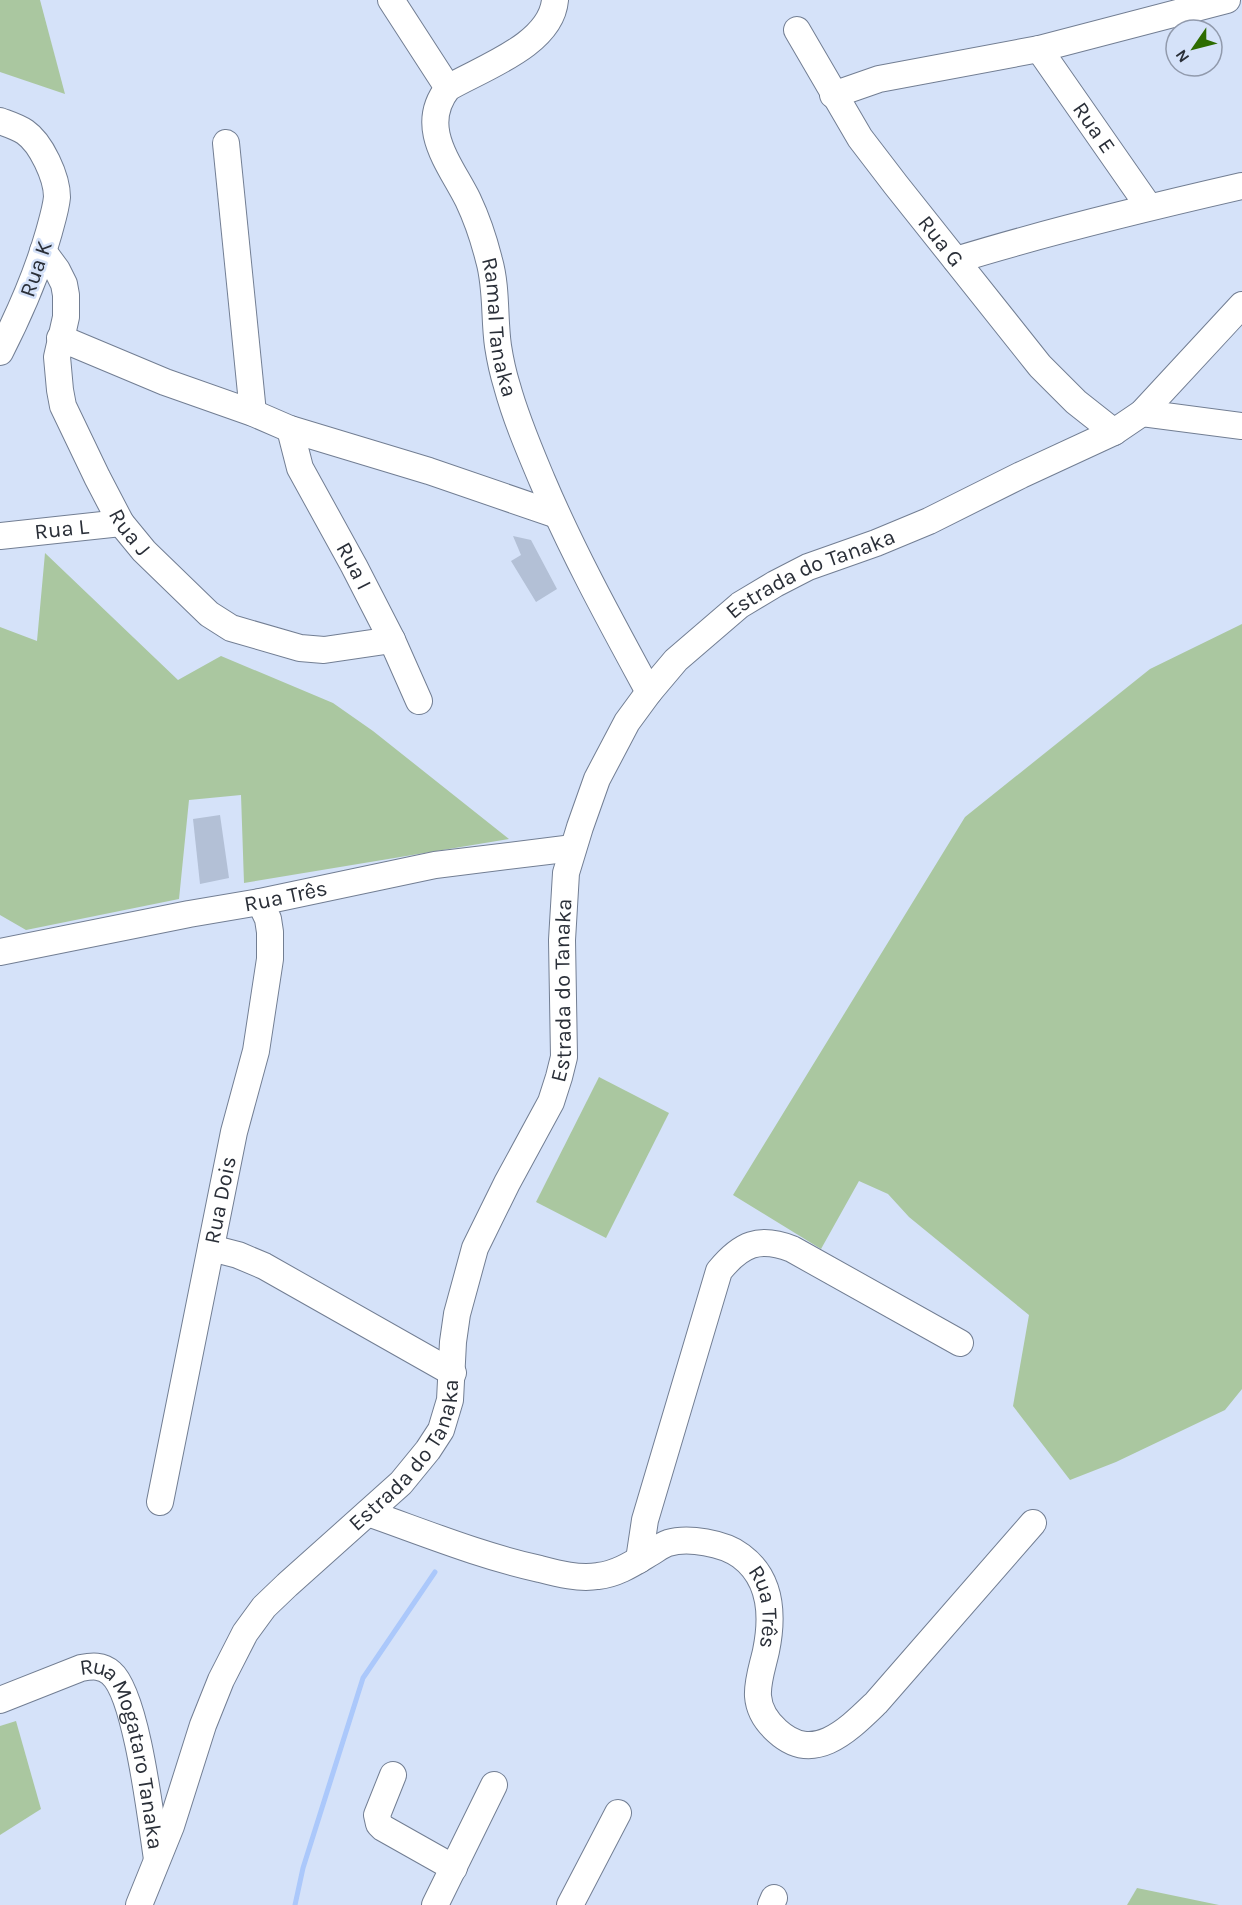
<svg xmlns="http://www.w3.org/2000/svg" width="1242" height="1905" viewBox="0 0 1242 1905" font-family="Karla,sans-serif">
<rect width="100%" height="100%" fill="#d5e2f9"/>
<g fill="#aac7a0">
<polygon points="0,0 40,0 65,94 0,72"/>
<polygon points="45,553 178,680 221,656 333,703 373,731 509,839 244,883 241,795 189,800 179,899 26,930 0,915 0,627 37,641"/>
<polygon points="1242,624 1242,1389 1225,1410 1116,1462 1070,1480 1013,1406 1029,1315 909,1217 888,1194 859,1181 821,1249 733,1195 965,817 1150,669"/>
<polygon points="599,1077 669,1113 606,1238 536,1202"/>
<polygon points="16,1721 41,1809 0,1835 0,1726"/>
<polygon points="1137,1888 1219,1905 1127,1905"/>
</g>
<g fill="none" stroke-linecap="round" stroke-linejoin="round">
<polyline stroke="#abc8fb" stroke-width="5" points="295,1905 303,1868 363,1678 435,1572"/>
</g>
<g fill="#b3c0d6">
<polygon points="513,536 531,540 557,589 536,602 511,561 521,555"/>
<polygon points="220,815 229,878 200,884 193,819"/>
</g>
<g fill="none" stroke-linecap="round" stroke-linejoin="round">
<g stroke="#727e93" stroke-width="28">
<g id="minor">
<polyline points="391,0 448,88"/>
<path id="s1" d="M555 0C551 45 482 68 448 88 417 127 450 164 468 200 477 219 484 240 489 260 497 288 494 318 498 346 500 359 503 373 507 386 516 419 529 449 542 480 573 553 611 622 649 692"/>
<path id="s2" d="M797 30 860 138 896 185 1040 366 1076 402 1114 432"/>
<path id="s3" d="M1039 49 1149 207"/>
<polyline points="833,95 879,79 1039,49 1227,0"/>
<path d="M0 121C8 124 18 127 25 132 41 143 57 177 57 197 56 208 52 221 49 232 37 274 20 313 0 352"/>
<polyline points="226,143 253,413"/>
<path id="s4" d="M43 251 57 270 64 284 66 295V317L57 357 60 390 63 406 97 477 121 523 144 551 209 614 231 628 300 648 324 650 392 640"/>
<path d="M956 260C1050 231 1146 208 1242 186"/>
<polyline points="60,338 165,382 253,413 290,429 429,471 557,515"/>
<polyline points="1142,413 1242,426"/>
<path id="s5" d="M290 429 300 468 354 566 392 640 419 701"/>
<path id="s6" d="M0 536 121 523"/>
<path id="s7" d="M0 952 189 914 260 902 435 865 573 848"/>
<polyline points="211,1248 238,1255 264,1266 453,1373"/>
<path id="s8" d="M160 1502 234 1132 256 1051 270 959V932L268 919 260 902"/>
<path id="s9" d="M368 1513C425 1533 481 1556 540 1569 559 1574 579 1579 598 1576 618 1574 635 1562 652 1552 657 1549 662 1545 668 1543 688 1537 724 1543 741 1556 772 1579 773 1617 766 1651 763 1665 757 1682 758 1696 759 1710 767 1722 777 1731 814 1765 848 1730 876 1703L1033 1523"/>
<path d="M639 1560 645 1520 719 1271C741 1244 759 1236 792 1249L960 1343"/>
<path id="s10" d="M0 1700 81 1668C92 1666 102 1665 111 1673 137 1695 151 1821 157 1859"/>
<polyline points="393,1775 377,1815 379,1824 383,1828 454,1868"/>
<path id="s11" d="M139 1905 171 1826 203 1725 221 1680 245 1633 264 1607 287 1585 401 1483 428 1450 441 1430 450 1400 453 1342 457 1314 475 1248 507 1183 551 1102 559 1077 564 1057 562 940 566 873 580 827 597 779 627 722 649 692 676 660 740 605 775 584 808 567 876 543 929 521 1021 475 1114 432 1142 413 1242 305"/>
<polyline points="435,1905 494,1785"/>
<polyline points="570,1905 618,1813"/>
<polyline points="771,1905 774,1898"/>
</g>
</g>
<use href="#minor" stroke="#fff" stroke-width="26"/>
</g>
<g text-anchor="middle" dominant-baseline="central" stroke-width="5" stroke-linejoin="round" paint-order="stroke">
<g font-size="22" fill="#2a2f38" stroke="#d5e2f9">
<text stroke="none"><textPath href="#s3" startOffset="96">Rua E</textPath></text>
<text stroke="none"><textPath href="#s2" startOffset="256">Rua G</textPath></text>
<text transform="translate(36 269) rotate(-71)">Rua K</text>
<text stroke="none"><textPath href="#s1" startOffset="398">Ramal Tanaka</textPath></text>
<text stroke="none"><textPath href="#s6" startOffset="62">Rua L</textPath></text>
<text stroke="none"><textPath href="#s4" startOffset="306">Rua J</textPath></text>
<text stroke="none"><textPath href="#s5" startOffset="152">Rua I</textPath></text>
<text stroke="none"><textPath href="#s11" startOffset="1562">Estrada do Tanaka</textPath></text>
<text stroke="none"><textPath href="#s7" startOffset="291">Rua Três</textPath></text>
<text stroke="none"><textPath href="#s11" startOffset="1040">Estrada do Tanaka</textPath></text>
<text stroke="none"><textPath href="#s8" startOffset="308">Rua Dois</textPath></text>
<text stroke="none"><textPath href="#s11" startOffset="536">Estrada do Tanaka</textPath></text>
<text stroke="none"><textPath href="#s9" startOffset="453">Rua Três</textPath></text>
<text stroke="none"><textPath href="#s10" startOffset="194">Rua Mogataro Tanaka</textPath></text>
</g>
</g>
<g transform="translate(1194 48) rotate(235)"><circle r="28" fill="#d5e2f9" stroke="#919aac" stroke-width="1.5"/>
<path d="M0-4.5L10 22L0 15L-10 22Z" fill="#2d6c00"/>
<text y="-9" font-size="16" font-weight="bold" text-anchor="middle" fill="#2a2f38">N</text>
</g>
</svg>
